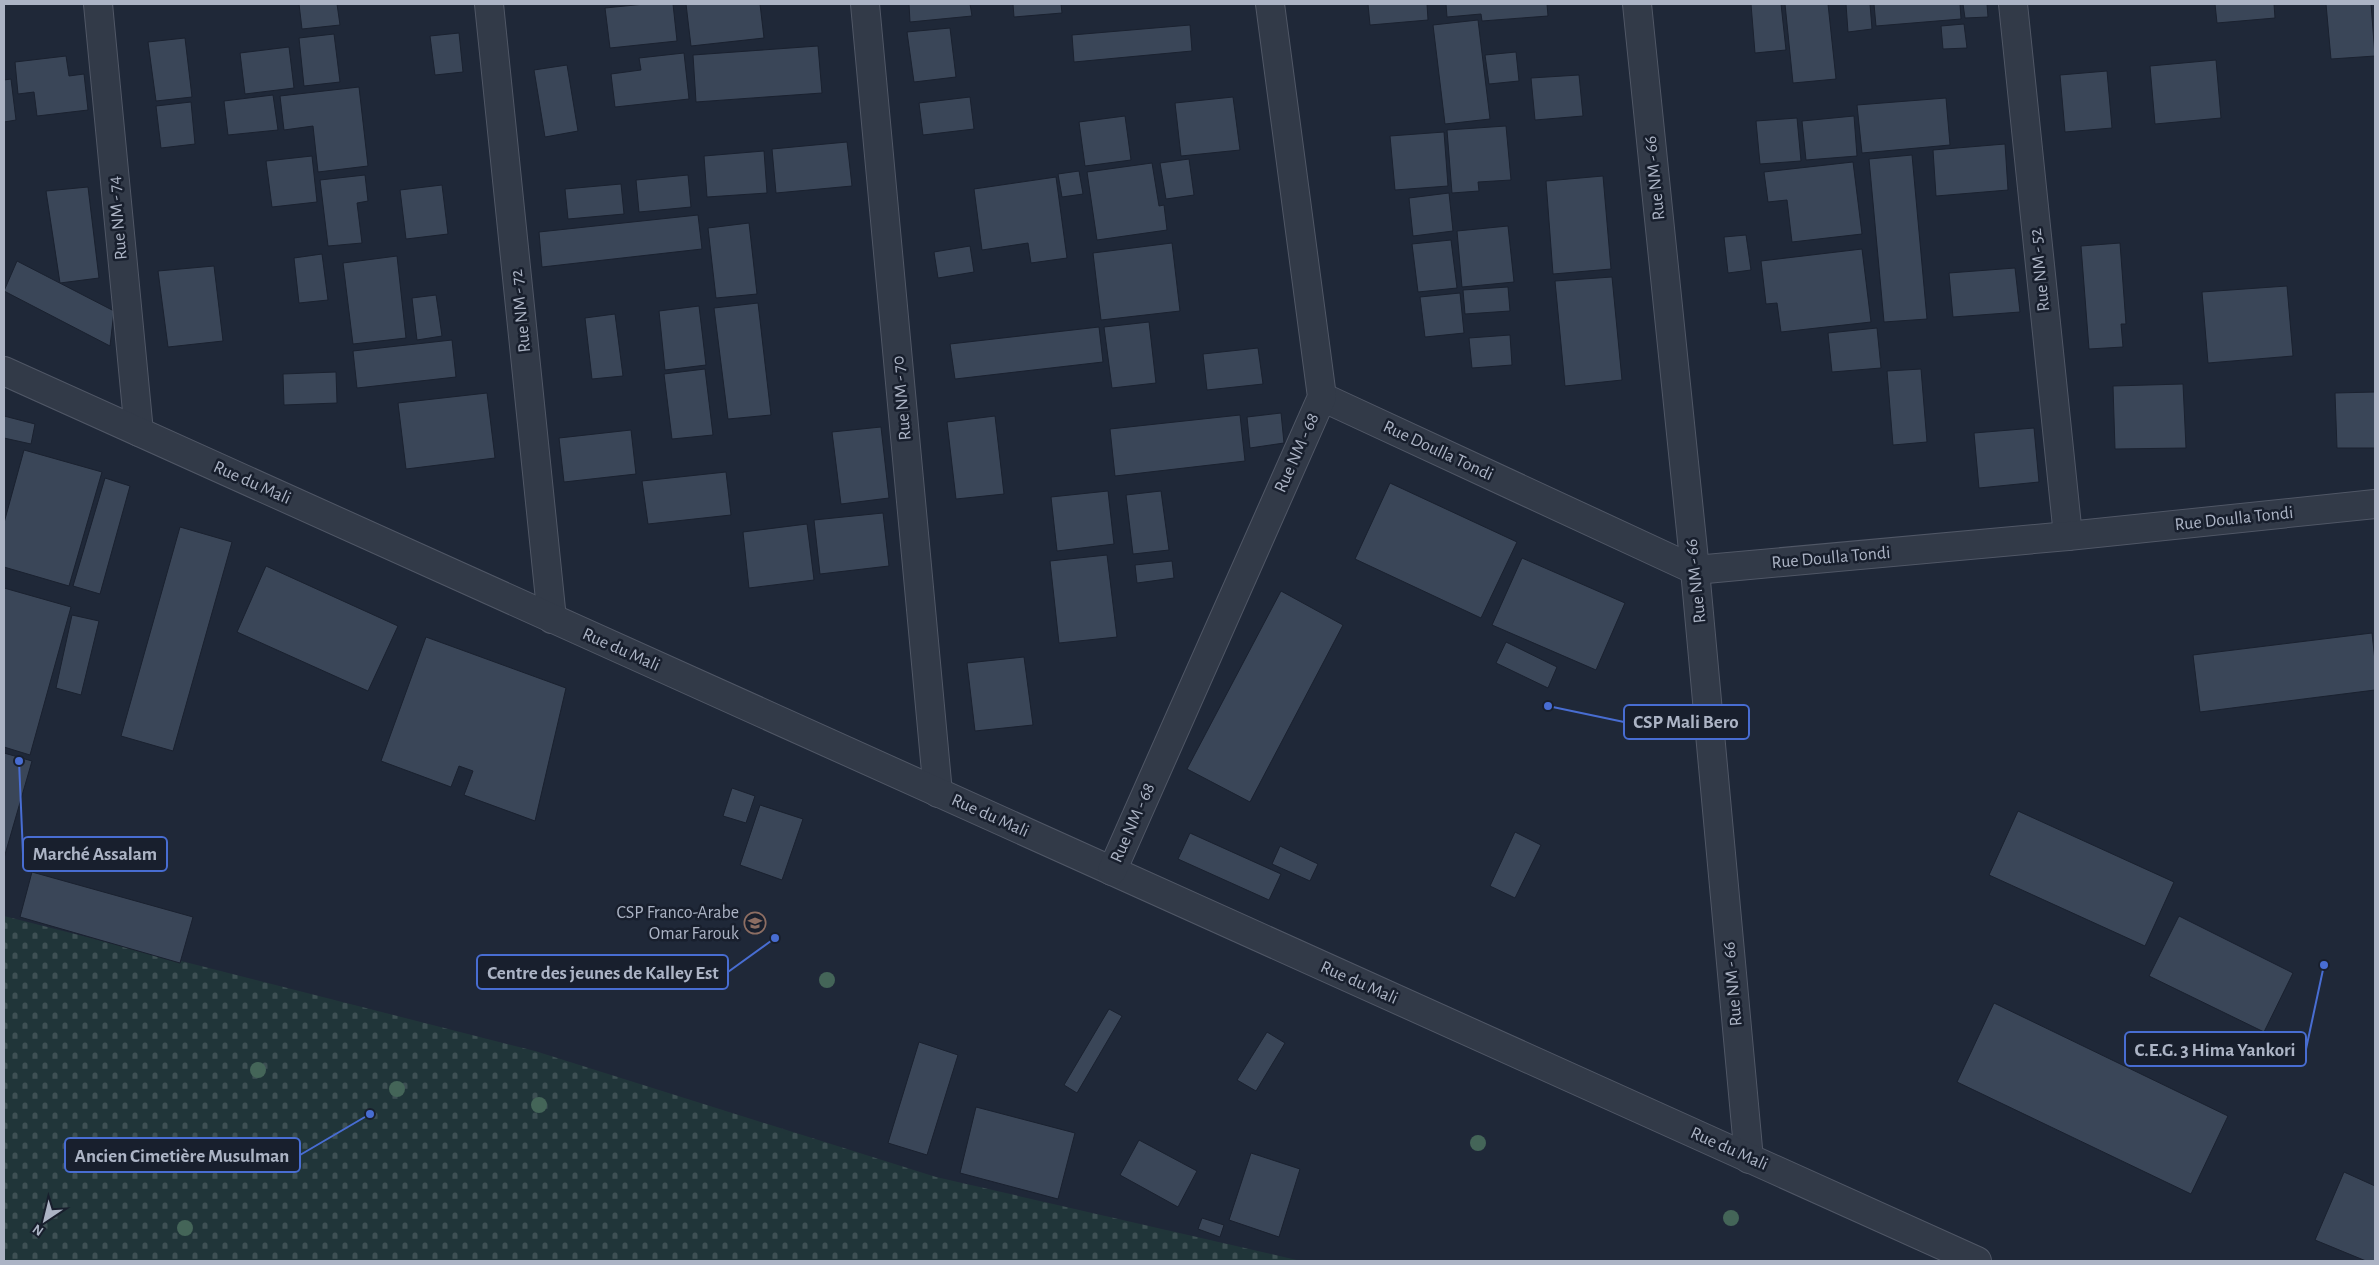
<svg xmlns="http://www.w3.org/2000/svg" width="2379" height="1265" viewBox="0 0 2379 1265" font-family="'Alegreya Sans',sans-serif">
<defs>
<pattern id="cemetery-stones" width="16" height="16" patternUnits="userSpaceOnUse" patternTransform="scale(1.25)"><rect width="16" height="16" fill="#203539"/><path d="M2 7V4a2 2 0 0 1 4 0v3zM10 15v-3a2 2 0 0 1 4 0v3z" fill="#3e5054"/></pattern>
</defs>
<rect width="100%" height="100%" fill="#1f2838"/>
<polygon fill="url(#cemetery-stones)" points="4,916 535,1051 936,1177 1301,1261 4,1261"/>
<g fill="#3a4658" stroke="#1a212f">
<polygon points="299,4 337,4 340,25 302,29"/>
<polygon points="645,4 673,4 677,41 610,48 605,8"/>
<polygon points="686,4 760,4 764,38 691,46"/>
<polygon points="909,4 970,4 972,16 910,22"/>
<polygon points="1013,4 1061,4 1062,13 1014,17"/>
<polygon points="1368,4 1427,4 1428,20 1370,25"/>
<polygon points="1446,4 1547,4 1548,16 1482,21 1481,14 1447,17"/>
<polygon points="1751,4 1781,4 1786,50 1755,53"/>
<polygon points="1785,4 1828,4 1836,79 1793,83"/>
<polygon points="1846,4 1870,4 1872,29 1848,32"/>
<polygon points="1874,4 1960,4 1961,19 1876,26"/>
<polygon points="1963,4 1987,4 1988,17 1965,18"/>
<polygon points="2215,4 2274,4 2275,18 2217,23"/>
<polygon points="2326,4 2371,4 2375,56 2331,59"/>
<polygon points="1478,20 1490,119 1445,124 1433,25"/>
<polygon points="1964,24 1967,48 1943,49 1941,26"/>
<polygon points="1190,25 1192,51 1074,62 1072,35"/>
<polygon points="950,28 956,77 914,82 907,32"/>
<polygon points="459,33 463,72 435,75 430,36"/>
<polygon points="334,34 340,82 304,86 299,38"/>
<polygon points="185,38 192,97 156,101 148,42"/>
<polygon points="818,46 822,93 696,102 693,55"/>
<polygon points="289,47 294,88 245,94 240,53"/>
<polygon points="1516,52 1519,81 1489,84 1485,55"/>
<polygon points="684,53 689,99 615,107 611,74 641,70 639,58"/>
<polygon points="66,56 69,76 84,74 88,110 37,116 34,92 18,94 15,62"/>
<polygon points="2216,60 2221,118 2155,124 2150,66"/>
<polygon points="567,65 578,131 545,137 534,70"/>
<polygon points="2107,71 2112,128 2065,132 2060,75"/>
<polygon points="1579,75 1583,116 1535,120 1531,78"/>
<polygon points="11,79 16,120 4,122 4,80"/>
<polygon points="359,87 368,166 318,172 313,126 284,130 280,96"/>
<polygon points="273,95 278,130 228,135 224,101"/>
<polygon points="970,97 974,129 923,135 919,103"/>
<polygon points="1233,97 1240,150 1181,156 1175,103"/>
<polygon points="1946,98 1950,145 1862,153 1857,105"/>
<polygon points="191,102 195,144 161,148 156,106"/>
<polygon points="1125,116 1131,160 1085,166 1079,122"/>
<polygon points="1854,116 1857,156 1806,160 1802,121"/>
<polygon points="1797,118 1801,161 1760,164 1756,121"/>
<polygon points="1506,126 1511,180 1478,182 1479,191 1452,193 1447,130"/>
<polygon points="1444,132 1448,186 1395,190 1390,136"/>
<polygon points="847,142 852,186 776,193 772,149"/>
<polygon points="2005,144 2008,190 1936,196 1933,150"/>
<polygon points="764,151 767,193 707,197 704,156"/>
<polygon points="1912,155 1927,319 1884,322 1869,159"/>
<polygon points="312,156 317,202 272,207 266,161"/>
<polygon points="1189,159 1194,195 1166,199 1160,163"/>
<polygon points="1853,162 1862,234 1792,242 1787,200 1768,202 1764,172"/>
<polygon points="1152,163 1159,206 1164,205 1167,230 1097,240 1087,172"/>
<polygon points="1079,171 1083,194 1062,197 1058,174"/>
<polygon points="365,175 368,201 357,203 362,243 328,246 320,180"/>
<polygon points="688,175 691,207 639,212 636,180"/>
<polygon points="1603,176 1611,269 1553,274 1546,181"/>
<polygon points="1056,177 1067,258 1031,263 1028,243 982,250 974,189"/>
<polygon points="621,184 624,214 568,219 565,189"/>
<polygon points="442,185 448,234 406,239 400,190"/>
<polygon points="88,187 99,278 60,283 46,191"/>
<polygon points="1449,193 1453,231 1413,236 1409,198"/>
<polygon points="698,215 702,249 542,267 539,232"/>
<polygon points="749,223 757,294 716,298 708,228"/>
<polygon points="1508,226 1514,282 1462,287 1457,231"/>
<polygon points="1746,235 1751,270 1728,273 1724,237"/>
<polygon points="1451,240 1457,288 1418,292 1412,244"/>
<polygon points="1172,243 1180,311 1101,320 1093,253"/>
<polygon points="2120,243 2126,324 2121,324 2123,347 2089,349 2081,246"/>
<polygon points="970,246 974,272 938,278 934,252"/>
<polygon points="1862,249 1871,322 1781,332 1777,303 1766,304 1761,261"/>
<polygon points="322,254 328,300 299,303 294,258"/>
<polygon points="397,256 406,338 353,344 343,263"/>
<polygon points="17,261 114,311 110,346 4,291"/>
<polygon points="214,266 223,341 168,347 158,271"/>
<polygon points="2015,268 2020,312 1953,317 1949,273"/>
<polygon points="1612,277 1622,380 1565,386 1555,281"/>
<polygon points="2287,286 2293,356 2208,363 2202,292"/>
<polygon points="1508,287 1510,311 1465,314 1463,290"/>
<polygon points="1460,293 1464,333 1425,337 1420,297"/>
<polygon points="436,295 442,336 417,340 412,298"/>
<polygon points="758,303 771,415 728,419 714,308"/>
<polygon points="699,306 706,365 665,370 659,311"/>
<polygon points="615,314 623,376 592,379 585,318"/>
<polygon points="1149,322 1156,383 1112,388 1104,327"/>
<polygon points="1099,327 1103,362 955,379 950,344"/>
<polygon points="1877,328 1881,368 1832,372 1828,333"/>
<polygon points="1510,335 1512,365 1472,368 1469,338"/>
<polygon points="452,340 456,377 357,388 353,351"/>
<polygon points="1258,348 1263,384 1207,390 1203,354"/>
<polygon points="705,369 713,435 672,439 664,374"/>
<polygon points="1921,369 1927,442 1893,445 1887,371"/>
<polygon points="336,372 337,403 284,405 283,374"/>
<polygon points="2183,384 2186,448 2115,449 2113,386"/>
<polygon points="2375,392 2375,448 2337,448 2335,393"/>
<polygon points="487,393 495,458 406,469 398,403"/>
<polygon points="1281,413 1284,443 1250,448 1247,417"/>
<polygon points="1240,415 1245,461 1115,476 1110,429"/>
<polygon points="4,416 35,424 31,444 4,438"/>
<polygon points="995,416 1004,494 956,499 947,422"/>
<polygon points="881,427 889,498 841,504 832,432"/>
<polygon points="2034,428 2039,482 1979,488 1974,433"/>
<polygon points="631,430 636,474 564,482 559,438"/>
<polygon points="24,450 102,472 69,586 4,567 4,523"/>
<polygon points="726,472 731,515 648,524 642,481"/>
<polygon points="105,478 130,486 100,594 73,586"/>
<polygon points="1390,483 1517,542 1481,618 1355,559"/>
<polygon points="1108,491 1114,544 1057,551 1051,497"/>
<polygon points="1161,491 1169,550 1133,554 1126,495"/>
<polygon points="883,513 889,566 820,574 814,520"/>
<polygon points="807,524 814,580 749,588 743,532"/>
<polygon points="180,527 232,542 173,751 121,736"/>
<polygon points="1107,555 1117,637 1059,643 1050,561"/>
<polygon points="1522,558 1625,603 1596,670 1492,625"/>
<polygon points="1172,561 1174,578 1137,583 1135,565"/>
<polygon points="266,566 398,626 368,691 237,632"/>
<polygon points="4,588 71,607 30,755 4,747"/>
<polygon points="1281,591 1343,625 1250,802 1187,769"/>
<polygon points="72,615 99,621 81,695 56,688"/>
<polygon points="2372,633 2375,661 2375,690 2200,712 2193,655"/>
<polygon points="426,637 566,688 535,821 464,795 473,771 459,766 451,787 381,761"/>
<polygon points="1506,642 1557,667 1548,688 1496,663"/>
<polygon points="1024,657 1033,725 975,731 967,663"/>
<polygon points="4,753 32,761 4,858"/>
<polygon points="732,788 755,796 746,823 723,816"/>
<polygon points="760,805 803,819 782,880 740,865"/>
<polygon points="2018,811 2174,882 2145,946 1989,875"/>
<polygon points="1515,832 1541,845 1515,898 1490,886"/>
<polygon points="1190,833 1281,874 1269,900 1178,859"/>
<polygon points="1280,846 1318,864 1310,881 1272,864"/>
<polygon points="32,872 193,917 180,963 20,917"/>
<polygon points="2179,916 2293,973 2264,1032 2149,976"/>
<polygon points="1994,1003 2228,1116 2191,1194 1957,1082"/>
<polygon points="1109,1009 1122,1016 1077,1093 1064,1085"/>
<polygon points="1267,1032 1285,1043 1256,1091 1237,1080"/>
<polygon points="919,1042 958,1055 927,1155 888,1143"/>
<polygon points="976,1107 1075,1133 1058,1199 960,1173"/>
<polygon points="1139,1140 1197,1171 1178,1207 1120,1175"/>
<polygon points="1251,1153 1300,1169 1279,1237 1229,1220"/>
<polygon points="2344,1172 2375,1186 2375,1261 2366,1261 2315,1240"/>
<polygon points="1202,1218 1224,1225 1220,1237 1198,1229"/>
</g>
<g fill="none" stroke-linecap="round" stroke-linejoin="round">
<g stroke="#505766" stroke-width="30">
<g id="minor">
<polyline points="98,4 139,432"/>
<polyline points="489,4 552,619"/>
<polyline points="865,4 938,793"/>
<polyline points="1637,4 1695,570 1749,1159"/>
<polyline points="2013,4 2068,536"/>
<polyline points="4,371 1977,1261"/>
<polyline points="1322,397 1695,570 2068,536 2375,504"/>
<polyline points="1112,871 1322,397 1270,4"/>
</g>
</g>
<use href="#minor" stroke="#323a48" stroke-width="28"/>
</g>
<g fill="#446558">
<circle cx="827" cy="980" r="8"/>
<circle cx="258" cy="1070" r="8"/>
<circle cx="397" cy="1089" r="8"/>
<circle cx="539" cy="1105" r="8"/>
<circle cx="1478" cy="1143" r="8"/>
<circle cx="1731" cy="1218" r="8"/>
<circle cx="185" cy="1228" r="8"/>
</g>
<defs>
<g id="school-ring" transform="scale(1.125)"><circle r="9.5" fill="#181f2d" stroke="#8d6e63" stroke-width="1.5"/><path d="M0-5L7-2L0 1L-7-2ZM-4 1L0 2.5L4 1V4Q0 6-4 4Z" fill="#8d6e63"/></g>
</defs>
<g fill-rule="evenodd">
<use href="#school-ring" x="755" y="923"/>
</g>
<g text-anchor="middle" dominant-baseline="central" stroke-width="5" stroke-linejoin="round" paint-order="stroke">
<g font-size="18" fill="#acb4c5" stroke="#181f2d">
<text transform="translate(1655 178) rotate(-96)">Rue NM - 66</text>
<text transform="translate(118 218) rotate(-95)">Rue NM - 74</text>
<text transform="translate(2040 270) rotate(-96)">Rue NM - 52</text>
<text transform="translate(521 311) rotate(-96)">Rue NM - 72</text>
<text transform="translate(902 398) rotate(-95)">Rue NM - 70</text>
<text transform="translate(1438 451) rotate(25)">Rue Doulla Tondi</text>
<text transform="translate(1297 453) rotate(-66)">Rue NM - 68</text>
<text transform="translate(252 483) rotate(24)">Rue du Mali</text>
<text transform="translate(2234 519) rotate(-6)">Rue Doulla Tondi</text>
<text transform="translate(1831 558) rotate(-5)">Rue Doulla Tondi</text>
<text transform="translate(1696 581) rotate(-96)">Rue NM - 66</text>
<text transform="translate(621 650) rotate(24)">Rue du Mali</text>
<text transform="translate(990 816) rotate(24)">Rue du Mali</text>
<text transform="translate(1133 823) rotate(-66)">Rue NM - 68</text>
<text transform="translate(1359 983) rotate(24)">Rue du Mali</text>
<text transform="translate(1733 984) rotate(-95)">Rue NM - 66</text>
<text transform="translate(1729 1149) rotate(24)">Rue du Mali</text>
</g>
<g font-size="18" fill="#acb4c5" stroke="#181f2d" text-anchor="end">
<text x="739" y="913">CSP Franco-Arabe<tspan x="739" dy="21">Omar Farouk</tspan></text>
</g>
</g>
<path fill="none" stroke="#486dd2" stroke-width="2" d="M1548 706L1624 722M19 761L23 854M775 938L728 972M2324 965L2306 1049M370 1114L300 1155"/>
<g fill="#486dd2" stroke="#181f2d" stroke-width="2">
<circle cx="1548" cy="706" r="5"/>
<circle cx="19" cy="761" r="5"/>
<circle cx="775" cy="938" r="5"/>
<circle cx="2324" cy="965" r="5"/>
<circle cx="370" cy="1114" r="5"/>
</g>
<g fill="#181f2d" stroke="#486dd2" stroke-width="2">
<rect x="1624" y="705" width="125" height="34" rx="5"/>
<rect x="23" y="837" width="144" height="34" rx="5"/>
<rect x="477" y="955" width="251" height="34" rx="5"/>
<rect x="2125" y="1032" width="181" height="34" rx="5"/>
<rect x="65" y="1138" width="235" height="34" rx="5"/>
</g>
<g font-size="19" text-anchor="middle" font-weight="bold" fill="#acb4c5">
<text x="1686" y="728">CSP Mali Bero</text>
<text x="95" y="860">Marché Assalam</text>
<text x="603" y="979">Centre des jeunes de Kalley Est</text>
<text x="2215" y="1056">C.E.G. 3 Hima Yankori</text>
<text x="182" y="1162">Ancien Cimetière Musulman</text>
</g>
<rect width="2379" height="1265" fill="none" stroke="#acb4c5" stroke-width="10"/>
<g transform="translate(45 1220) rotate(215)" stroke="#181f2d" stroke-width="4" paint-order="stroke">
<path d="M0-4L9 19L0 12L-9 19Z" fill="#acb4c5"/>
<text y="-8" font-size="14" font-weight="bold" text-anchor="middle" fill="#acb4c5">N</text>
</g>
</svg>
